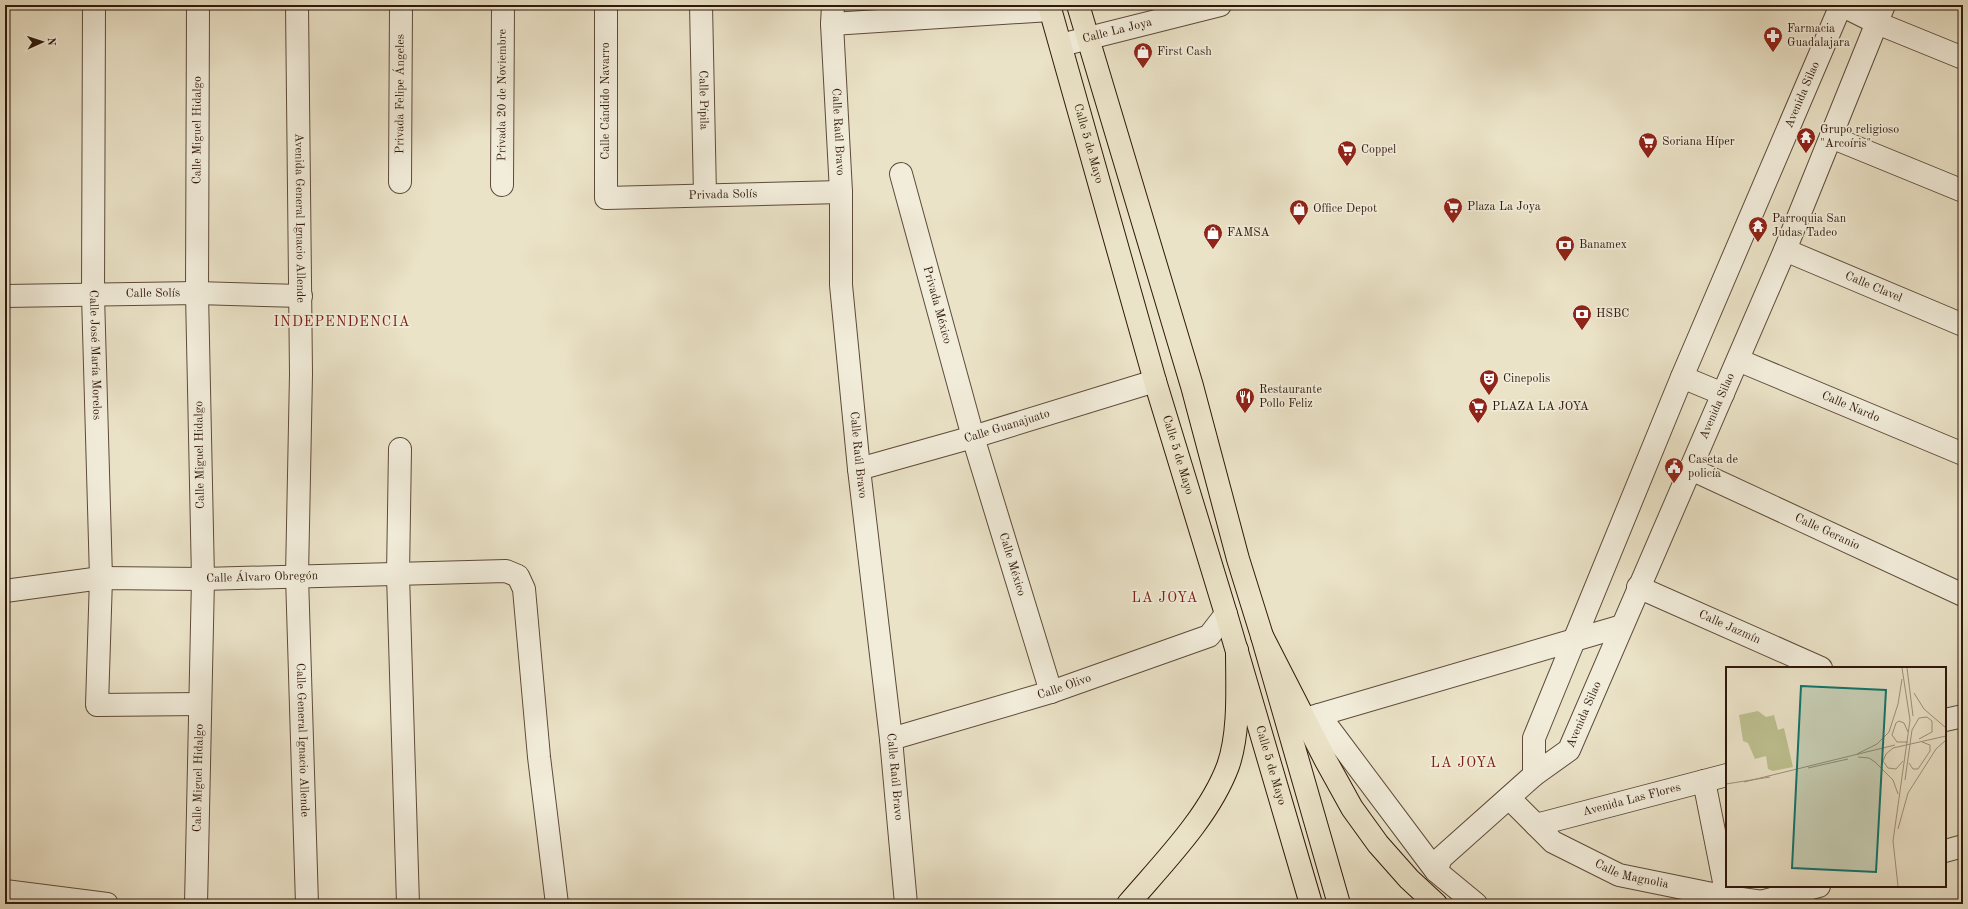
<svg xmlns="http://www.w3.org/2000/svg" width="1968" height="909" viewBox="0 0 1968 909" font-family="'Old Standard TT',serif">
<rect width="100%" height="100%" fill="#ebe3c8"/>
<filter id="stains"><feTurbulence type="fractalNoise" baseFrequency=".005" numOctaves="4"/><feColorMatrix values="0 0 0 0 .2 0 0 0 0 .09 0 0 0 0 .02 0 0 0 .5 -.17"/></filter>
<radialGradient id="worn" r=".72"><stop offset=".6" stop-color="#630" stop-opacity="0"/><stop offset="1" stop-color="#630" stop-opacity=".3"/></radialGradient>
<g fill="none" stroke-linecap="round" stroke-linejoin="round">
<g stroke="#5e4b3a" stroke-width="24">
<g id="minor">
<path id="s1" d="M94 5 93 295 101 578 97 705 200 704"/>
<path id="s2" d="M297 5 301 374 297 576 307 904"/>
<path id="s3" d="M606 5V198L841 192"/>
<path id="s4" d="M701 5 705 195"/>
<path id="s5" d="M833 5 832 24 841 192V285L859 469 891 739 906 904"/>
<polyline points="1841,5 1877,23 1963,58"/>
<polyline points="832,24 1050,10"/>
<path id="s6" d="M1061 45 1220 5"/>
<polyline points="1831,137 1963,191"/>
<path id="s7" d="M901 174 973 437 1051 692"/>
<path id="s8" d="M400 182 401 5"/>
<path id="s9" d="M502 185 503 5"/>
<path id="s10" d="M1785 250 1963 325"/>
<path id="s11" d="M5 296 197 293 301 296"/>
<path id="s12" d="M1738 360 1963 454"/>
<polyline points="1682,377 1723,394"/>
<polyline points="400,449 398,575 408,904"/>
<path id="s13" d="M859 469 973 437 1155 381"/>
<path id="s14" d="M1691 469 1963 595"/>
<path id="s15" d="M1638 587 1821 668"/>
<path id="s16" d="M5 591 101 578 203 579 506 571 518 576 524 589 539 757 557 904"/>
<polyline points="1319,715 1436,871 1476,904"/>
<polyline points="1305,719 1622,626"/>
<polyline points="1945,720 1963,716"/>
<path id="s17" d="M891 739 1051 692 1209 636 1226 614"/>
<path id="s18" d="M1534 775V738L1682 377 1841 5"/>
<polyline points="1704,781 1727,897 1726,904"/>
<path id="s19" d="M1509 798 1553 842 1619 875 1727 897 1777 904"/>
<path id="s20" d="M1536 825 1727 775"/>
<polyline points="1945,851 1963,846"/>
<path id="s21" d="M1436 871 1441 858 1534 775 1569 750 1785 250 1884 5"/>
<polyline points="5,891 107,904"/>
<polyline points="1764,901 1819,886"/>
<path id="s22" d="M196 904 203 579 197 293 198 5"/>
</g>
</g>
<g stroke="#2f180b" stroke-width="24">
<g id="major">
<path id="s23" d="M1049 5 1155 381 1226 614 1311 904"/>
<polyline points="1078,5 1192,386 1238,559 1262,636 1339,904"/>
</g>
</g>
<g stroke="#2f180b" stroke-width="24">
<g id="highway">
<polyline points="1262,636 1326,761 1352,808 1378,844 1409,879 1436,904"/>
<path d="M1128 904C1163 863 1209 817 1228 766 1240 732 1237 686 1237 650"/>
</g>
</g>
<use href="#minor" stroke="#f2eddb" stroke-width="22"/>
<use href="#major" stroke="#ebe3c8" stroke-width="22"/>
<use href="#highway" stroke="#ebe3c8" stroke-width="22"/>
</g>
<defs>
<g id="pharmacy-pin" transform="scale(1)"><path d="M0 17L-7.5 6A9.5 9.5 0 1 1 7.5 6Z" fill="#8f2418" stroke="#f2eddb"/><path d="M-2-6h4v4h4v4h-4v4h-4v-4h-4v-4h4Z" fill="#fff"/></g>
<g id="shop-pin" transform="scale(1)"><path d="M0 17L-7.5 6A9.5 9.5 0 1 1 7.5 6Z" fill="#8f2418" stroke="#f2eddb"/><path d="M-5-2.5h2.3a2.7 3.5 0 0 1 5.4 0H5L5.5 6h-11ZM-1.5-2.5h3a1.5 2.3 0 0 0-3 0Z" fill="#fff"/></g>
<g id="temple-pin" transform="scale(1)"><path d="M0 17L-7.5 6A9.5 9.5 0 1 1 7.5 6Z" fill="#8f2418" stroke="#f2eddb"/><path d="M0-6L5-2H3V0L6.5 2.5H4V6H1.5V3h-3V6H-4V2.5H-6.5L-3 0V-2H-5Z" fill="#fff"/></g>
<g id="supermarket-pin" transform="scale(1)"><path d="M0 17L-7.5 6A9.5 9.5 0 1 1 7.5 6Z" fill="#8f2418" stroke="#f2eddb"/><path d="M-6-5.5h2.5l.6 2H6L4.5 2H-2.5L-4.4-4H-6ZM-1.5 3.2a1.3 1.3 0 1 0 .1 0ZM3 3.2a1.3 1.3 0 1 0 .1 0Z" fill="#fff"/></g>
<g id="bank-pin" transform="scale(1)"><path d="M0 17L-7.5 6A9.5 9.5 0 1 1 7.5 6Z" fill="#8f2418" stroke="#f2eddb"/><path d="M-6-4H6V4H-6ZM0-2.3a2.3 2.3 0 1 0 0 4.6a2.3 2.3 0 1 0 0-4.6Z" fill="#fff"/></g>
<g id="theatre-pin" transform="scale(1)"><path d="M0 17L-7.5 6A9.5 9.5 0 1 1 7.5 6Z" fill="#8f2418" stroke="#f2eddb"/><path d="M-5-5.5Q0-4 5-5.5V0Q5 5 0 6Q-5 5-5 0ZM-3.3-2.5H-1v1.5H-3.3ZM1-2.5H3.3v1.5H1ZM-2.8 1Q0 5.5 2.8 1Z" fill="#fff"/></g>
<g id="restaurant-pin" transform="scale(1)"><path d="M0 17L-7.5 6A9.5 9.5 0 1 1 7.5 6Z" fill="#8f2418" stroke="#f2eddb"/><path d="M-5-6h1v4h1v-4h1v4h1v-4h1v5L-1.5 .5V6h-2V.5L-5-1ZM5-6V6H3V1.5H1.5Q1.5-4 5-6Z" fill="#fff"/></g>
<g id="civic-pin" transform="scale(1)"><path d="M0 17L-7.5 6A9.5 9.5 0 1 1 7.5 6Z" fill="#8f2418" stroke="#f2eddb"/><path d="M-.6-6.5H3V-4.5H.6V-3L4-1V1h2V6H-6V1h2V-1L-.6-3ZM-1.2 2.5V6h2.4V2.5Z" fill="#fff"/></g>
</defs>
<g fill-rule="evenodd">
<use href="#pharmacy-pin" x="1773" y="36"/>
<use href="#shop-pin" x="1143" y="52"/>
<use href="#temple-pin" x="1806" y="137"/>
<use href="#supermarket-pin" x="1648" y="142"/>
<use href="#supermarket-pin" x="1347" y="150"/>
<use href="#supermarket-pin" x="1453" y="207"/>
<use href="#shop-pin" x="1299" y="209"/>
<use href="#temple-pin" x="1758" y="226"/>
<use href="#shop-pin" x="1213" y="233"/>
<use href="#bank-pin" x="1565" y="245"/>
<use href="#bank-pin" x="1582" y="314"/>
<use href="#theatre-pin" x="1489" y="379"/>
<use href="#restaurant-pin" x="1245" y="397"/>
<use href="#supermarket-pin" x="1478" y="407"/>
<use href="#civic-pin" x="1674" y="467"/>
</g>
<g text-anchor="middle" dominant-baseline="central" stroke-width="3.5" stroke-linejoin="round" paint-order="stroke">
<g font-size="12" fill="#2f180b" stroke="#f2eddb" text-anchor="start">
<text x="1787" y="29">Farmacia<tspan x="1787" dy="14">Guadalajara</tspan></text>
<text x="1157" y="52">First Cash</text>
<text x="1820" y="130">Grupo religioso<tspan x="1820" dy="14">"Arcoíris"</tspan></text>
<text x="1662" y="142">Soriana Híper</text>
<text x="1361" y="150">Coppel</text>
<text x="1467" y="207">Plaza La Joya</text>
<text x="1313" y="209">Office Depot</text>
<text x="1772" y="219">Parroquia San<tspan x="1772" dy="14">Judas Tadeo</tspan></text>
<text x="1227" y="233">FAMSA</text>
<text x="1579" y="245">Banamex</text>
<text x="1596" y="314">HSBC</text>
<text x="1503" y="379">Cinepolis</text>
<text x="1259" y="390">Restaurante<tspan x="1259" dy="14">Pollo Feliz</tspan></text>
<text x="1492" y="407">PLAZA LA JOYA</text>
<text x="1688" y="460">Caseta de<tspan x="1688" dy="14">policía</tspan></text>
</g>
<g font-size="12" fill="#2f180b" stroke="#f2eddb">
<text stroke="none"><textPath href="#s6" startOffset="58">Calle La Joya</textPath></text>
<text stroke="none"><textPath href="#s8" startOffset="88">Privada Felipe Ángeles</textPath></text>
<text stroke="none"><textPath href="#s9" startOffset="90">Privada 20 de Noviembre</textPath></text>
<text stroke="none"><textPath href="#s18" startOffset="734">Avenida Silao</textPath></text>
<text stroke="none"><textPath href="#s4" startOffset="95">Calle Pípila</textPath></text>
<text transform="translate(606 101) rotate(-90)">Calle Cándido Navarro</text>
<text stroke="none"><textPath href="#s22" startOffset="774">Calle Miguel Hidalgo</textPath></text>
<text stroke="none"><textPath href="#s5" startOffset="127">Calle Raúl Bravo</textPath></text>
<text stroke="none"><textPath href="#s23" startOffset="144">Calle 5 de Mayo</textPath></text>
<text stroke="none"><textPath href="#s3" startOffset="310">Privada Solís</textPath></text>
<text stroke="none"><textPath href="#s2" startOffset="213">Avenida General Ignacio Allende</textPath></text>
<text stroke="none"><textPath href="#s10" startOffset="96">Calle Clavel</textPath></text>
<text stroke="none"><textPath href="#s11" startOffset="148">Calle Solís</textPath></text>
<text stroke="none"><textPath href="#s7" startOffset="136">Privada México</textPath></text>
<text stroke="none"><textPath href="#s1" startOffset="350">Calle José María Morelos</textPath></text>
<text stroke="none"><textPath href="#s21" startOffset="556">Avenida Silao</textPath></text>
<text stroke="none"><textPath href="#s12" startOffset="122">Calle Nardo</textPath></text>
<text stroke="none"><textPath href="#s13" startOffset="154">Calle Guanajuato</textPath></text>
<text transform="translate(200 455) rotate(-91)">Calle Miguel Hidalgo</text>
<text stroke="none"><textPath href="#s5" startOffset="451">Calle Raúl Bravo</textPath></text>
<text stroke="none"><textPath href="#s23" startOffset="468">Calle 5 de Mayo</textPath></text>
<text stroke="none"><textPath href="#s14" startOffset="150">Calle Geranio</textPath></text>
<text stroke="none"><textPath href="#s7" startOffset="406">Calle México</textPath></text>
<text stroke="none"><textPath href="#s16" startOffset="258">Calle Álvaro Obregón</textPath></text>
<text stroke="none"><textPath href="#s15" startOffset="100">Calle Jazmín</textPath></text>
<text stroke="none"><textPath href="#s17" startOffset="181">Calle Olivo</textPath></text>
<text stroke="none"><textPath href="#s21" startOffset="220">Avenida Silao</textPath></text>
<text stroke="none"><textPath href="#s2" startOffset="735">Calle General Ignacio Allende</textPath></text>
<text stroke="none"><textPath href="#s23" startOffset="792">Calle 5 de Mayo</textPath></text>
<text stroke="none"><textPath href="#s5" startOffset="775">Calle Raúl Bravo</textPath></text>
<text stroke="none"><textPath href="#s22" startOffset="126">Calle Miguel Hidalgo</textPath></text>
<text stroke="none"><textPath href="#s20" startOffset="99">Avenida Las Flores</textPath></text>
<text stroke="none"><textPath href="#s19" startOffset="148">Calle Magnolia</textPath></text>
</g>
<g font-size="14" letter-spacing="1" fill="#7a1f14" stroke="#f2eddb">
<text x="342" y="322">INDEPENDENCIA</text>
<text x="1165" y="598">LA JOYA</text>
<text x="1464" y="763">LA JOYA</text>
</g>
</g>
<g transform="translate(1726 667)">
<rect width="220" height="220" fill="#ebe3c8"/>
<path d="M32 44 40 50 48 48 52 63 58 61 67 100 47 104 42 102 40 89 29 92 22 76 17 74 13 48Z" fill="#bec191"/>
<path fill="none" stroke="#a0927c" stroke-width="1" d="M181 1 187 49M188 26 198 42 220 61M186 63 193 51 201 50 206 54V65L193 72M182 65 178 56 173 54 170 56 166 68 171 75H182M131 87 151 77 163 65 172 37 176 12M132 90 143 91 149 95 167 113 172 127M177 94 170 102 162 101 157 94 160 87 167 81 220 69M183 96 187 102H192L204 84V78L196 75M82 101 122 92M179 113 186 63M18 115 169 78M0 117 44 110M172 162 182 126 210 82 220 73M172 219 167 174 184 53 176 1"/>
<path fill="#0f766e" fill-opacity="0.15" stroke="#0f766e" stroke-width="2" d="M75 19 160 23 150 205 66 201Z"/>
<rect width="220" height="220" fill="none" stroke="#2f180b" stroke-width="2"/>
</g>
<rect width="1968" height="909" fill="none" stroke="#ebe3c8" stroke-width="20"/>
<rect x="6" y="6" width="1956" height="897" fill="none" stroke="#2f180b" stroke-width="2"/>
<rect x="10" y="10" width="1948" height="889" fill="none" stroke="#2f180b"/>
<g transform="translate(42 42) rotate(87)" stroke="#f2eddb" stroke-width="3" paint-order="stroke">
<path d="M0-3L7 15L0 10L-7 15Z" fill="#2f180b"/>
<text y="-6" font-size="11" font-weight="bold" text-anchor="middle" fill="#2f180b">N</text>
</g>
<rect width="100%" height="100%" filter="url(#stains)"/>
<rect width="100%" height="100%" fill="url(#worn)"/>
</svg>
